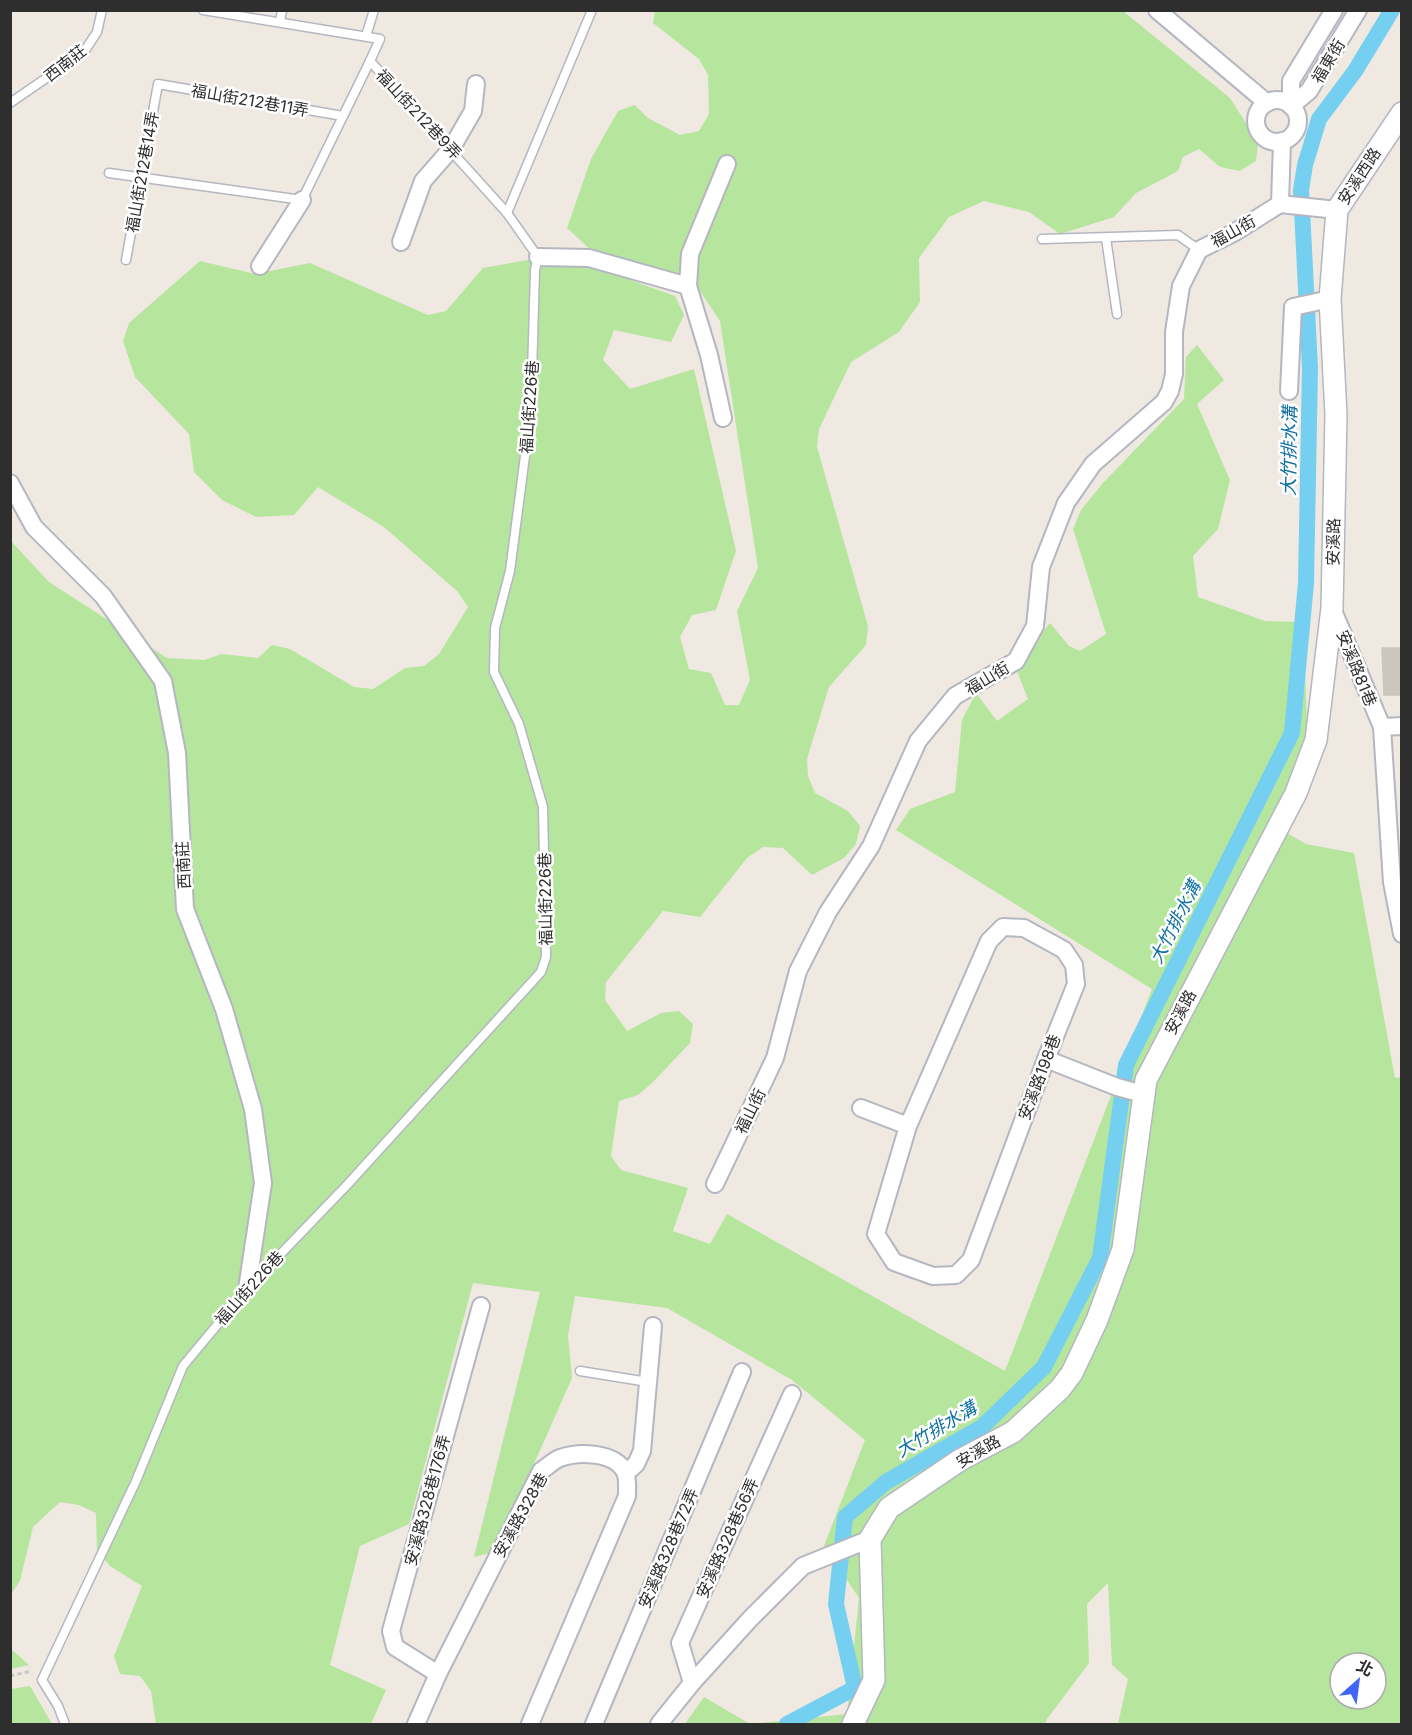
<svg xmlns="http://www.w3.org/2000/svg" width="1412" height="1735" viewBox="0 0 1412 1735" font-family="Inter,'Noto Sans TC',sans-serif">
<rect width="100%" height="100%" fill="#efe9e1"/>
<g fill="#b6e59e" fill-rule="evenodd">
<path d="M655 11H1123L1230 98 1258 142 1256 161 1240 171 1220 167 1199 149 1183 157 1178 171 1136 193 1114 217 1060 234 1029 212 984 201 949 217 919 258 920 302 899 332 851 362 819 429 817 447 868 626 866 645 829 687 807 759 808 776 815 793 848 811 860 826 856 844 844 858 812 875 783 848 763 847 747 858 700 917 663 911 606 982 605 1000 627 1031 661 1013 679 1011 693 1024 690 1043 652 1083 638 1095 619 1101 611 1156 621 1170 688 1188 673 1231 710 1244 727 1214 1005 1371 1152 989 896 830 910 809 955 792 962 720 976 693 997 721 1028 699 1015 666 1050 623 1069 646 1080 651 1106 634 1073 529 1081 510 1102 484 1184 399 1186 357 1197 345 1224 380 1197 404 1230 480 1218 529 1193 556 1198 597 1265 621 1303 622 1307 722 1298 776 1280 829 1306 844 1354 853 1395 1078 1401 1077V1724H1118L1128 1679 1112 1665 1108 1583 1087 1604 1089 1663 1047 1719 1045 1724H685L704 1697 750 1724 847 1714 859 1598 824 1546 865 1440 792 1380 667 1308 575 1296 568 1335 572 1378 495 1552 474 1557 540 1292 473 1283 409 1524 360 1546 330 1665 386 1690 371 1724H156L151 1691 140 1676 120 1674 114 1656 142 1586 110 1566 97 1550 96 1513 79 1505 60 1502 33 1527 20 1581 11 1594V541L49 582 167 658 204 660 222 654 258 658 272 645 290 649 354 687 373 689 405 668 424 666 439 654 468 607 457 591 384 527 318 487 294 515 256 517 222 500 194 472 189 434 135 377 123 341 129 323 200 261 255 274 310 263 428 315 446 311 483 268 539 258 577 261 675 296 684 315 671 342 614 330 603 360 630 389 694 369 736 551 716 610 692 615 680 637 689 669 711 673 725 705H739L750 680 737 611 758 568 720 321 692 279 592 251 567 228 591 159 618 111 635 105 648 118 680 135 699 131 709 114 708 75 699 59 653 23ZM1340 1663H1376V1699H1340Z"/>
<polygon points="11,1649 29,1665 11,1669"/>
<polygon points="30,1686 52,1724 11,1724 11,1689"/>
</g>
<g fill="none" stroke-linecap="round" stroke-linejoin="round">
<polyline stroke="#75cff0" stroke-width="16" points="787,1724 855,1688 836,1604 845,1517 886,1482 982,1427 1044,1367 1100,1258 1126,1065 1292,733 1306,583 1310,368 1301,190 1305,165 1319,119 1355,71 1392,10"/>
</g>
<polygon fill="#cbc7bf" stroke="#cbc5ba" stroke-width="1.5" points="1382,648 1402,648 1402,695 1384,695"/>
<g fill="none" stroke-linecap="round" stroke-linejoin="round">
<g stroke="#b4b7c1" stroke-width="11">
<g id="service">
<polyline points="280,22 282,10"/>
<polyline points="366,36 374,10"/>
<polyline points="10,103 84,52 97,32 102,10"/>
<polyline points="109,173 302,200 370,61"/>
<polyline points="507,213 592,10"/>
<polyline points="1106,238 1117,314"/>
<polyline points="1042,239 1178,235 1199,250"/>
<polyline points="126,260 158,84 343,116"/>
<polyline points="580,1371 648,1382"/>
<polyline points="65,1724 58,1706 42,1680 136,1481 183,1366 247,1289 347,1185 541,972 546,957 543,807 519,724 494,672 495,628 510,571 531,410 535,270 538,257 507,213 370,61 380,39 203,10"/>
</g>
</g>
<g stroke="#b4b7c1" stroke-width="20">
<g id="minor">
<polyline points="1157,10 1267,103"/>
<circle cx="1277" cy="121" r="21"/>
<polyline points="1291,106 1309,91 1358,10"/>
<polyline points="1291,106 1291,81 1334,10"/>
<polyline points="1280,204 1282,141"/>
<polyline points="1280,204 1337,210"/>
<polyline points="401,242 423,181 451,149 473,111 476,84"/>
<polyline points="538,257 589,258 688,286 709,355 723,418"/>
<polyline points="260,266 302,200"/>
<polyline points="688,286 690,254 727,164"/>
<polyline points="1289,391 1293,307 1330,299"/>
<polyline points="10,483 34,527 103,596 163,681 177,753 185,909 224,1009 253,1109 263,1183 247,1289"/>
<polyline points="1332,608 1382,727 1392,882 1402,934"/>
<polyline points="1382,727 1402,726"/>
<polyline points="1046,1059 1117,1087 1143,1094"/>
<polyline points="861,1108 908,1126 876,1234 894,1262 933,1276 956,1275 971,1260 1046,1059 1076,984 1074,965 1064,950 1024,928 1003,927 989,941 908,1126"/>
<polyline points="715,1184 775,1058 798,971 828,912 871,846 918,741 955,696 1016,661 1035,626 1041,567 1066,503 1093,464 1164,402 1170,391 1174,374 1174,332 1181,286 1199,250 1235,232 1280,204"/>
<polyline points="626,1473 636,1464 642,1451 653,1326"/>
<polyline points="438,1674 395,1647 391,1631 481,1306"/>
<polyline points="692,1683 680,1643 792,1394"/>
<path d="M416 1724 438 1674 541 1471C547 1467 554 1460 560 1458 579 1451 615 1452 625 1472 628 1478 627 1489 627 1496L530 1724"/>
<polyline points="594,1724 742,1372"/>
<polyline points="659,1724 692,1683 750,1619 803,1566 870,1539"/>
</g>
</g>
<g stroke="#b4b7c1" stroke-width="24">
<polyline id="tertiary" points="853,1724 874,1680 870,1539 889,1508 960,1460 1013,1432 1060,1389 1072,1373 1097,1320 1123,1249 1146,1080 1296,793 1316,740 1332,608 1336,415 1330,299 1337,210 1402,113"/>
</g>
<polyline stroke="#c9c9c9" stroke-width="3" stroke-dasharray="4.5 3" stroke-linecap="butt" points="10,1676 32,1671"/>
<use href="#service" stroke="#fff" stroke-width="8"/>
<use href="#minor" stroke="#fff" stroke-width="16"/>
<use href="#tertiary" stroke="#fff" stroke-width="21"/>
</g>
<g text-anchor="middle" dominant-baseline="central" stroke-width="5" stroke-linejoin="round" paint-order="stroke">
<g font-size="16" fill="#2e2e2e" stroke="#fff">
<text transform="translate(1328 61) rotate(-59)">福東街</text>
<text transform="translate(65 63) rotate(-38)">西南莊</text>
<text transform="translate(250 100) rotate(10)">福山街212巷11弄</text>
<text transform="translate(419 114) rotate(47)">福山街212巷9弄</text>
<text transform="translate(142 172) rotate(-80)">福山街212巷14弄</text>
<text transform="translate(1359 176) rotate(-57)">安溪西路</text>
<text transform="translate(1233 231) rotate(-29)">福山街</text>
<text transform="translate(529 407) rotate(-86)">福山街226巷</text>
<text transform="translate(1333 542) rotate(-89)">安溪路</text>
<text transform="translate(1357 668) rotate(68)">安溪路81巷</text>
<text transform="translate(987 678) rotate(-31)">福山街</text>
<text transform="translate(183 865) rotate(-93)">西南莊</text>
<text transform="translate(545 899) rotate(-91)">福山街226巷</text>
<text transform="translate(1180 1012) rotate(-62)">安溪路</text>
<text transform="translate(1039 1077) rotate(-69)">安溪路198巷</text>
<text transform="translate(750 1111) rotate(-64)">福山街</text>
<text transform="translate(249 1288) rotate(-48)">福山街226巷</text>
<text transform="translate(978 1451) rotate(-30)">安溪路</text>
<text transform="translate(427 1500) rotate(-75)">安溪路328巷176弄</text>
<text transform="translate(520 1515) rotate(-61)">安溪路328巷</text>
<text transform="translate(727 1538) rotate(-66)">安溪路328巷56弄</text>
<text transform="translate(668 1548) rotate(-67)">安溪路328巷72弄</text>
</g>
<g font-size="18" font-style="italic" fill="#0d6fa3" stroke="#fff">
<text transform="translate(1289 451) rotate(-89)">大竹排水溝</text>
<text transform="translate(1175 922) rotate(-63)">大竹排水溝</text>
<text transform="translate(936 1429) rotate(-31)">大竹排水溝</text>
</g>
</g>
<rect width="1412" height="1735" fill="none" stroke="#2e2e2e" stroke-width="24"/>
<g transform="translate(1358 1681) rotate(28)"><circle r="28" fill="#ffffff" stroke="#ababab" stroke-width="1.5"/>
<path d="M0-4.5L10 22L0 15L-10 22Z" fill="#4264fb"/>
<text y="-9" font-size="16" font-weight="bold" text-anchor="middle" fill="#2e2e2e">北</text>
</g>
</svg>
